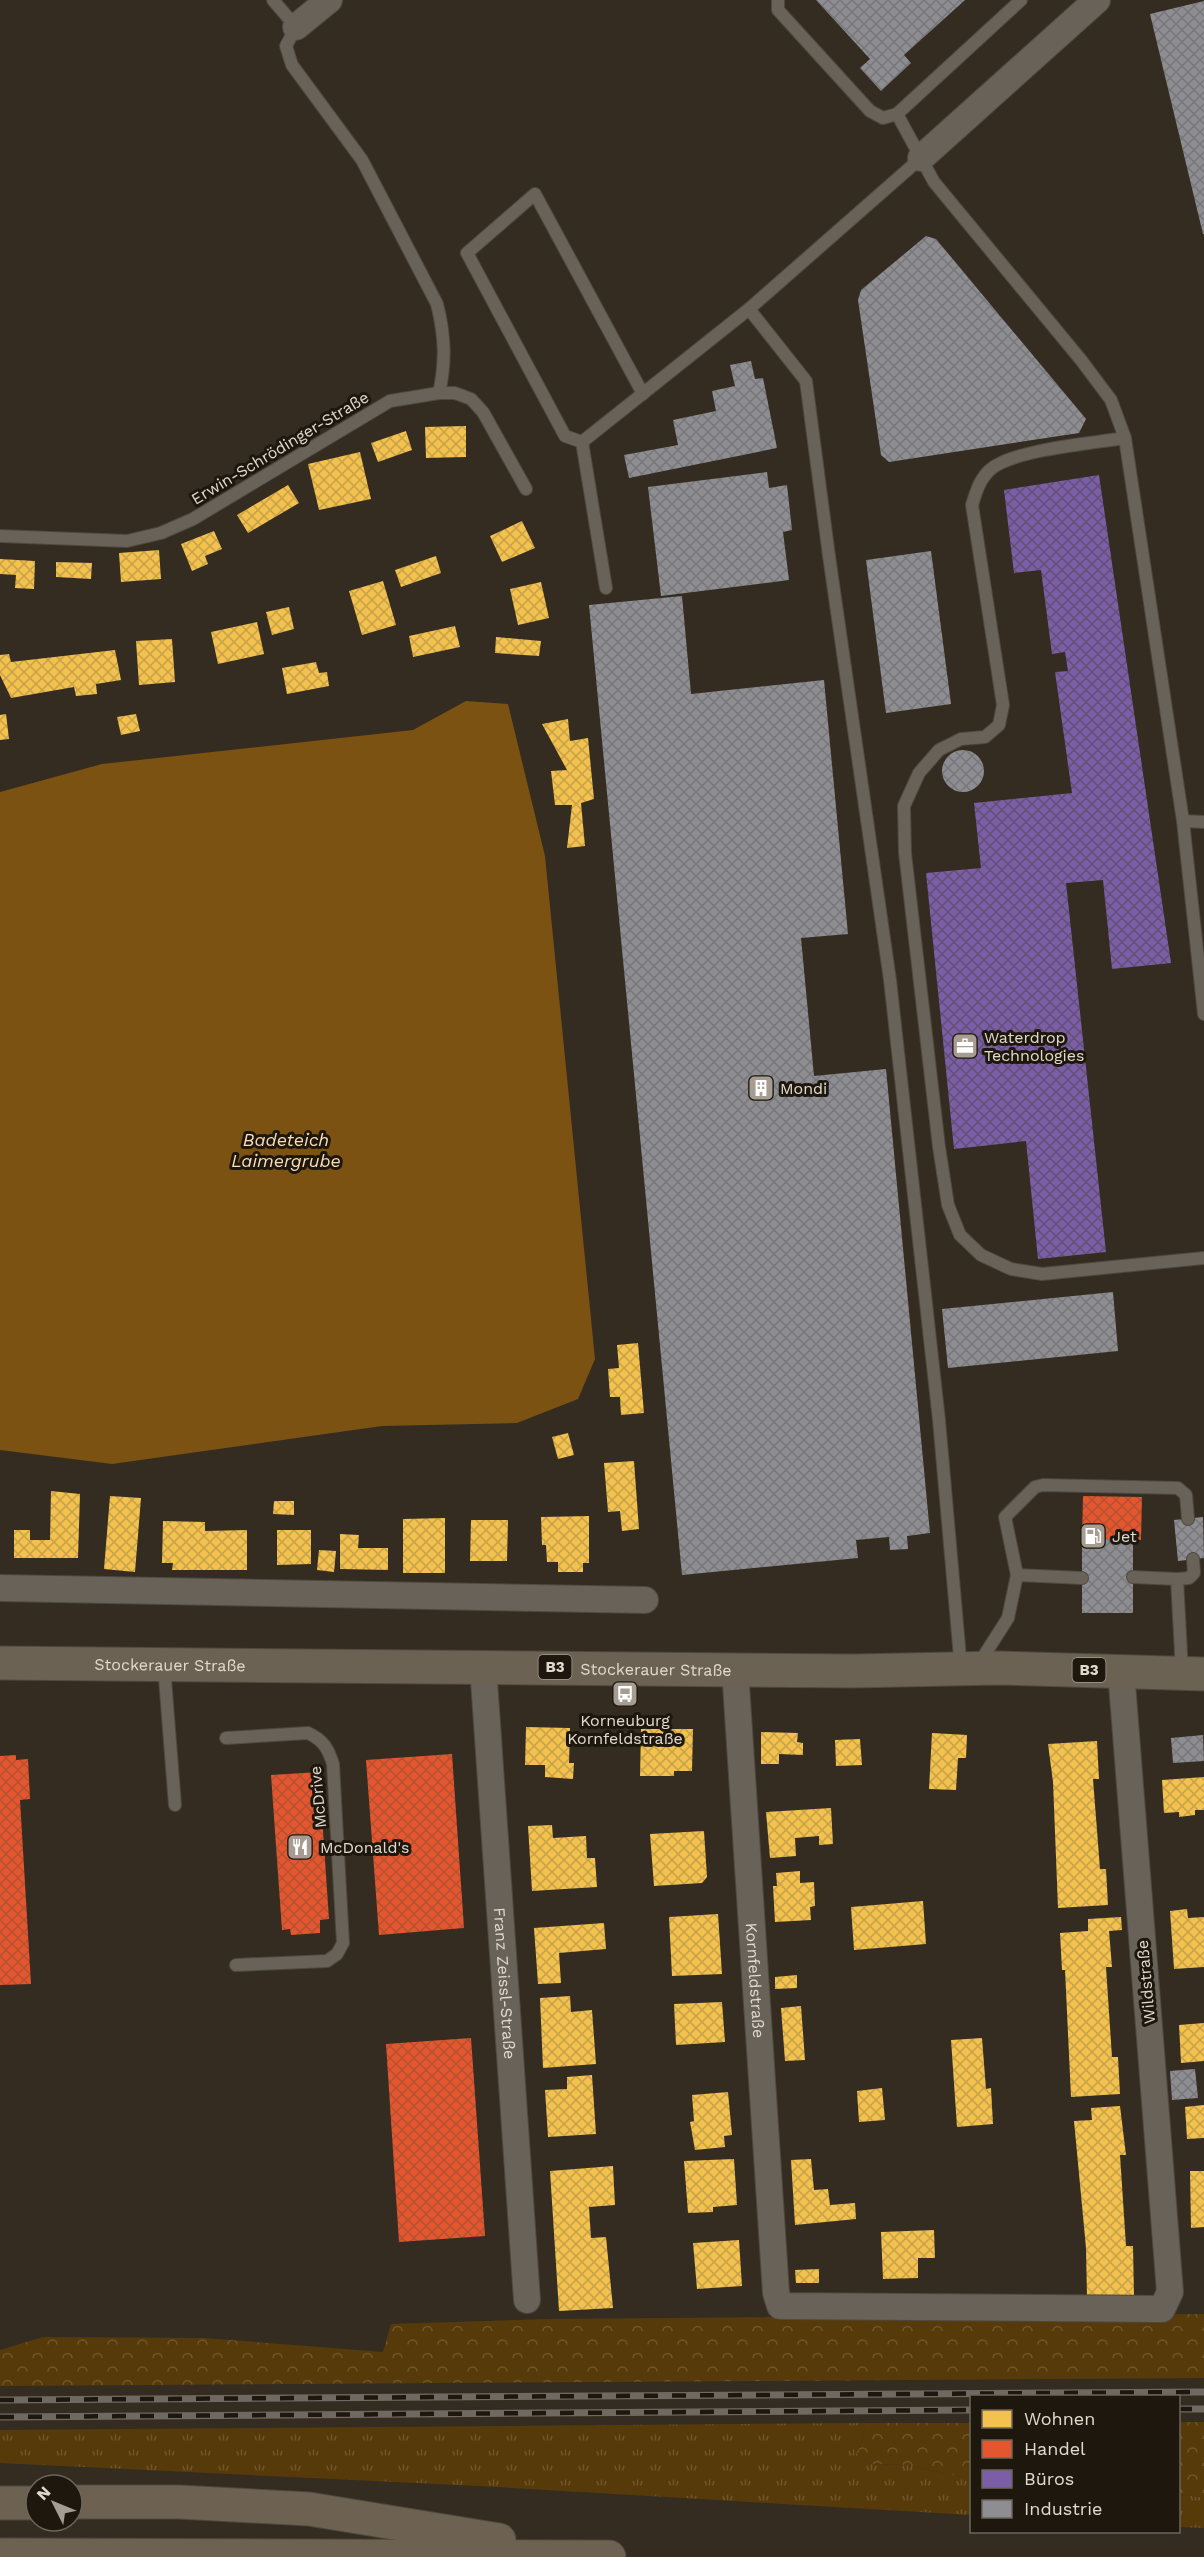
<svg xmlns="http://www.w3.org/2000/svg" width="1204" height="2557" viewBox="0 0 1204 2557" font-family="'Work Sans',sans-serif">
<defs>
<pattern id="grass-tufts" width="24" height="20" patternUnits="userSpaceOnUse" patternTransform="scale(1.5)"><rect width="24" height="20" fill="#573a0a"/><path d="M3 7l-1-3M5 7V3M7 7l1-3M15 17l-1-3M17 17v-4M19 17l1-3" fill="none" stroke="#6f562c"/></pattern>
<pattern id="forest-crowns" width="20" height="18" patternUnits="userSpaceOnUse" patternTransform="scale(1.5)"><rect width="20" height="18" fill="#573a0a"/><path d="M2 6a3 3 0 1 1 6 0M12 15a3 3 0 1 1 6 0" fill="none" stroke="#6f562c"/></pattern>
<pattern id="homes-cross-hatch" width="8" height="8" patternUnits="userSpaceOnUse" patternTransform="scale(1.5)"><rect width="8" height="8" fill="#f2c14e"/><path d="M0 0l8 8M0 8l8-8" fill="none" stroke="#c6a14a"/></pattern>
<pattern id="shops-cross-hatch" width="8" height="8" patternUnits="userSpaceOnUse" patternTransform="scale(1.5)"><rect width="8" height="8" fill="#e4572e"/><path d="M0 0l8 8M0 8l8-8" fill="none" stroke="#b45033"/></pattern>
<pattern id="offices-cross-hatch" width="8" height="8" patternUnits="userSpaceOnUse" patternTransform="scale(1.5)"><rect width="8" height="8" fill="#7b5ea7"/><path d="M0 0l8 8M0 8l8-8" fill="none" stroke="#605072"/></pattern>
<pattern id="industry-cross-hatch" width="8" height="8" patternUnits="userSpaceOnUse" patternTransform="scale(1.5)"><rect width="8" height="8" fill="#8d8d92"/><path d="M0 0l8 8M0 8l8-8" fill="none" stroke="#777679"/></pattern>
</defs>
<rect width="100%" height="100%" fill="#342c21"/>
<g fill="url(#grass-tufts)">
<polygon points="868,2423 857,2454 872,2464 907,2465 963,2477 971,2475 971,2515 480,2486 0,2463 0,2430"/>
<polygon points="1178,2495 1204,2497 1204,2528 1179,2527"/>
</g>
<g fill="url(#forest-crowns)">
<polygon points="1204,2314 1204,2378 0,2386 0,2350 43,2337 204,2338 383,2352 391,2324 549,2319"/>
<polygon points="1179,2422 1204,2422 1204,2497 1179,2495"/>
<polygon points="868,2423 971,2423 971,2475 963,2477 907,2465 872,2464 857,2454"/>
</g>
<polygon fill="#7b5211" points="466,701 508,704 545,856 595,1359 578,1399 517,1423 382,1426 112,1464 0,1450 0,792 102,764 413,730"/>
<g fill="url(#homes-cross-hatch)">
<polygon points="466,426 466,457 426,458 425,427"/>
<polygon points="406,431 412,450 378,462 371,443"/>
<polygon points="360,452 371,499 319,510 308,464"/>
<polygon points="288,485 299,503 248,533 237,515"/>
<polygon points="522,521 535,548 502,562 490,536"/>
<polygon points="214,531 222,549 205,556 208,564 192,571 181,544"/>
<polygon points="159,550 161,579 121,582 119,553"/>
<polygon points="436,556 441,573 401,587 395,570"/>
<polygon points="0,559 35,561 34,589 15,588 16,575 0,574"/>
<polygon points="56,562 92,563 91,579 56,577"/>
<polygon points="383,581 396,625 362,635 349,591"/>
<polygon points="541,582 549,618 518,625 510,589"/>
<polygon points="289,607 294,629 272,635 266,612"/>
<polygon points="257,622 264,654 218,664 211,632"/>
<polygon points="455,626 460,647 413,657 409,636"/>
<polygon points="496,637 541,641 539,656 495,653"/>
<polygon points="172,639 175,682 139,685 136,641"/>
<polygon points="115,650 121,680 96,684 97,694 76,696 74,687 11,698 0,675 0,655 9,654 11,662"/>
<polygon points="316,662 319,673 327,672 329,686 287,694 282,668"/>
<polygon points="6,714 9,739 0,740 0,715"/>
<polygon points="136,714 140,731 121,735 117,717"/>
<polygon points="568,719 570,741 588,738 594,799 581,803 585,846 567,848 572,805 555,805 551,771 567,770 542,724"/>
<polygon points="638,1343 644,1413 621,1415 620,1397 610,1397 608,1369 619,1368 617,1345"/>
<polygon points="568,1433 574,1455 558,1459 552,1437"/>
<polygon points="634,1461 639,1529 622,1531 620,1511 608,1512 604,1463"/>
<polygon points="51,1491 80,1494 78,1558 14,1558 14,1530 30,1530 30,1540 50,1540"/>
<polygon points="110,1496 141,1498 135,1572 104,1569"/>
<polygon points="274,1501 294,1501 294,1515 273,1514"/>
<polygon points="589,1516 589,1563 583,1563 583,1572 558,1572 558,1562 547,1562 546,1545 542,1545 541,1517"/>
<polygon points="445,1518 445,1573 403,1573 403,1519"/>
<polygon points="471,1520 508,1520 507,1561 470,1561"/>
<polygon points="163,1521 205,1522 205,1531 247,1530 247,1570 172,1570 173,1563 162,1563"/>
<polygon points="277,1530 311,1530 311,1564 277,1565"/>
<polygon points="340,1534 359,1535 358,1548 388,1548 388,1570 340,1569"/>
<polygon points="319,1550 336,1551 334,1572 317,1570"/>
<polygon points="526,1727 570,1728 569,1763 574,1763 573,1779 545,1777 545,1765 525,1765"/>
<polygon points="641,1729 693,1729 692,1771 674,1771 674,1776 640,1776"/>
<polygon points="761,1732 798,1733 797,1742 803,1743 803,1755 779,1754 779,1764 761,1764"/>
<polygon points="932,1733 967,1735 966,1758 958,1758 956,1790 929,1789"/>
<polygon points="860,1739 862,1765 836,1766 835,1740"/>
<polygon points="1097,1741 1099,1779 1093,1779 1100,1869 1106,1869 1108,1905 1058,1908 1053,1782 1048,1744"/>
<polygon points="1204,1777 1204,1810 1195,1810 1195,1815 1179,1817 1179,1812 1164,1813 1162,1780"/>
<polygon points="831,1808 833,1844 819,1845 819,1836 795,1838 796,1856 770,1858 766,1812"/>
<polygon points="552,1825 553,1838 586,1836 587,1858 595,1858 597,1887 532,1891 528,1826"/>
<polygon points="704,1831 707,1877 702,1883 654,1886 650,1834"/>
<polygon points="800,1871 800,1883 814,1882 815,1906 810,1907 811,1920 775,1922 773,1886 777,1886 776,1873"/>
<polygon points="923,1901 926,1944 854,1950 851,1907"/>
<polygon points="1187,1909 1188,1918 1204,1917 1204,1967 1174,1969 1170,1911"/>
<polygon points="718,1914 722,1974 672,1976 669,1917"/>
<polygon points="1121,1917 1122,1930 1109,1931 1112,1967 1106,1967 1112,2057 1118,2057 1120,2094 1071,2097 1065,1970 1062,1970 1060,1933 1088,1931 1088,1919"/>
<polygon points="604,1923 606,1949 559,1953 561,1983 538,1984 534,1928"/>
<polygon points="797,1975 797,1988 775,1989 775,1977"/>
<polygon points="570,1996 571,2012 592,2010 596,2064 543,2068 540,1998"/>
<polygon points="722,2002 725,2042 676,2045 674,2004"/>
<polygon points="801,2006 805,2060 785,2061 781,2008"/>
<polygon points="1204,2023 1204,2061 1181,2063 1179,2025"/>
<polygon points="982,2038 986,2089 991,2088 993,2124 957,2127 951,2040"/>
<polygon points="592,2075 596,2134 548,2137 545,2090 567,2089 567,2077"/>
<polygon points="882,2088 885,2120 859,2122 857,2091"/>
<polygon points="728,2092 732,2135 724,2136 725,2147 695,2150 690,2122 694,2121 692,2095"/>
<polygon points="1204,2105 1204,2138 1187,2139 1185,2107"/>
<polygon points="1120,2106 1126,2155 1120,2155 1126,2246 1133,2246 1134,2296 1087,2297 1086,2248 1074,2121 1092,2120 1091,2108"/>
<polygon points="734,2159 737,2205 713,2207 713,2212 688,2213 684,2161"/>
<polygon points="811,2159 814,2190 828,2189 830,2205 855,2203 856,2219 795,2225 791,2160"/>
<polygon points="613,2166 615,2205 589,2207 591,2238 606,2237 613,2308 559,2311 550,2171"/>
<polygon points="1190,2171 1204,2171 1204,2227 1191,2228"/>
<polygon points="934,2230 935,2258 918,2258 918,2278 883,2279 881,2232"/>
<polygon points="739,2240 742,2286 697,2289 693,2243"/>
<polygon points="819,2269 819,2283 796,2283 795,2270"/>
</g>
<g fill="url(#shops-cross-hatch)">
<polygon points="1083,1496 1142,1497 1141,1540 1082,1539"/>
<polygon points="452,1754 464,1928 379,1935 366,1760"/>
<polygon points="16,1755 16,1760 28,1759 30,1799 20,1800 31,1984 0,1985 0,1756"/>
<polygon points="319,1772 329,1919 320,1920 320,1933 291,1935 290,1929 282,1930 271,1775"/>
<polygon points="471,2038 485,2236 399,2242 386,2044"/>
</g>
<polygon fill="url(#offices-cross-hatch)" points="1099,475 1171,963 1112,969 1103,880 1066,883 1106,1252 1038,1259 1026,1141 954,1149 926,873 981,868 974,803 1072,793 1055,672 1068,671 1065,652 1052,654 1041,570 1014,573 1004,490"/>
<g fill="url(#industry-cross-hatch)">
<polygon points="816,0 965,0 904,55 911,63 881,91 860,68 870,59"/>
<polygon points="1204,1 1204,234 1203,234 1150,14"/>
<polygon points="926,236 936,239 1086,419 1079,433 889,462 881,455 858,300 861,290"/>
<polygon points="751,361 755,379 763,378 777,448 629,478 624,455 678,445 673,420 716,411 712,391 735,386 730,365"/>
<polygon points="767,472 769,488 787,485 792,530 783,532 789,580 661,596 648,487"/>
<polygon points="931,551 951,704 886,713 866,560"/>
<polygon points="682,596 691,694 824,680 848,934 801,938 814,1076 886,1069 930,1533 907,1536 908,1549 890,1550 889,1537 856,1540 858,1558 682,1575 589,605"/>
<circle cx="963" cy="771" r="21"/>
<polygon points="1113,1292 1118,1351 948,1368 942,1309"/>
<polygon points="1203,1517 1204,1558 1178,1561 1174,1520"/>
<rect x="1082" y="1539" width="51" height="74"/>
<polygon points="1203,1735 1204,1761 1173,1763 1171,1738"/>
<polygon points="1195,2069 1198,2098 1172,2100 1170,2071"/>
</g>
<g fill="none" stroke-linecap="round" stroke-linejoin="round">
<g stroke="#4f483e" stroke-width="14">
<g id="lane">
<path d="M273 0 296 27 286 46 292 65 362 160 437 304C445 336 446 362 439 393"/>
<polyline points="778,0 778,10 870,111 883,118 897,114 1021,0"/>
<polyline points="897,114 934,182 1081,360 1111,400 1125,438 1183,821 1204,822"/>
<polyline points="749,309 806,381 829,556 890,980 939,1420 961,1669"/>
<path d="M1125 438C1093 443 1013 450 991 469 980 478 976 492 972 505L1003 705 999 725 985 737 961 739 939 750 919 773 904 806 905 853 939 1147 948 1205 960 1235 981 1255 1011 1269 1042 1274 1204 1258"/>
<polyline points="582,442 565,436 467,253 535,194 643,394"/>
<polyline points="582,442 749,309 921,158"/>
<polyline points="582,442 606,588"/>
<polyline points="0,536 127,541 161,533 193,519 390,401 439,393 455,393 471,399 483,412 526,489"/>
<polyline points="1183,821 1204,1014"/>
<polyline points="1017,1575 1082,1578"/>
<polyline points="1133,1577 1177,1579 1182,1672"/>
<polyline points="1177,1579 1189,1578 1194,1573 1193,1559"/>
<polyline points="978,1665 1008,1618 1017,1575 1005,1517 1035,1487 1043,1485 1178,1488 1186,1495 1188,1519"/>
<polyline points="164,1666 175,1805"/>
<path d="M226 1738 308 1733C323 1740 328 1748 333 1764L343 1943 337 1954 327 1961 236 1965"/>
</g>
</g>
<g stroke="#4f483e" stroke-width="28">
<g id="street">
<polyline points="296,27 329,0"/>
<polyline points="921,158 1097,0"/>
<polyline points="0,1588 645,1600"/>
<path id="s1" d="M483 1666 527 2300"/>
<path id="s2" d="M735 1669 776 2293 780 2306 1162 2309 1170 2292 1121 1671"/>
</g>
</g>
<g stroke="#4f483e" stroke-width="35">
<g id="primary">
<path id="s3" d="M0 1663 854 1671 1000 1668 1204 1674"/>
</g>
</g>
<g stroke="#4f483e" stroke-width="35">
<g id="highway">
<polyline points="72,2502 179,2502 309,2509 499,2540"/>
<polyline points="0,2503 36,2503"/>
<polyline points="0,2555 609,2557"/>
</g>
</g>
<use href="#lane" stroke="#686258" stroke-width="12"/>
<use href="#street" stroke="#686258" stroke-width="26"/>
<use href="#primary" stroke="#6b6254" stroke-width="33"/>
<use href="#highway" stroke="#6d6252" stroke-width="33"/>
<g stroke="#706962" stroke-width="7">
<g id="rail">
<polyline points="0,2400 1204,2392"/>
<polyline points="1178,2409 1204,2409"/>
<polyline points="0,2417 972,2410"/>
</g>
</g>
<use href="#rail" stroke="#1d170e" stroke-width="4.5" stroke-dasharray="14" stroke-linecap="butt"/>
</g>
<defs>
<g id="office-square" transform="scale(1.35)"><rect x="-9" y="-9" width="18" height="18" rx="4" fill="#a69c91" stroke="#1d170e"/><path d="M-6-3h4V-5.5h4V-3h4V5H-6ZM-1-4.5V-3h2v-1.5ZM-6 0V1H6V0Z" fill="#fff"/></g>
<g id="building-square" transform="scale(1.35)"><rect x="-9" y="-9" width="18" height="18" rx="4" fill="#a69c91" stroke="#1d170e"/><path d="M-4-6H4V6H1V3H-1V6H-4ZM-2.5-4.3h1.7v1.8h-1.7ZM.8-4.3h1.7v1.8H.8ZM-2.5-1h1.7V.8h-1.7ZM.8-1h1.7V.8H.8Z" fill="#fff"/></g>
<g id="fuel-square" transform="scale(1.35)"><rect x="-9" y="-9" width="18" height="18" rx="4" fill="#a69c91" stroke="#1d170e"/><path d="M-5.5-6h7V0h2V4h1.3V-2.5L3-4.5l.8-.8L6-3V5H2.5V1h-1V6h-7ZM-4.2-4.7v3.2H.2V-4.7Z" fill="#fff"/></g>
<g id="bus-square" transform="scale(1.35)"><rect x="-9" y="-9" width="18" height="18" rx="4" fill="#a69c91" stroke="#1d170e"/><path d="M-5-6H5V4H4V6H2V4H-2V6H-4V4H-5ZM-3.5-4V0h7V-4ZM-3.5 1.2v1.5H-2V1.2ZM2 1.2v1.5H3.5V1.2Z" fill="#fff"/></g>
<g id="restaurant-square" transform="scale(1.35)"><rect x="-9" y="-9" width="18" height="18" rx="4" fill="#a69c91" stroke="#1d170e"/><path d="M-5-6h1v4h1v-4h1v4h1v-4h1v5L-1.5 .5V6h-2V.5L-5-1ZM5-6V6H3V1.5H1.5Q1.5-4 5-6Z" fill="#fff"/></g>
</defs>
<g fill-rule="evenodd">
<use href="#office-square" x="965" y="1046"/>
<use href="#building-square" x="761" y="1088"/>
<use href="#fuel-square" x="1093" y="1536"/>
<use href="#bus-square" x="625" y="1694"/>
<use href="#restaurant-square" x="300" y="1847"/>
</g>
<g text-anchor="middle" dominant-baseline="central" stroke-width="6" stroke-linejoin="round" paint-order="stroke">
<g fill="#1d170e" stroke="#a89f94" stroke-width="1.5">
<rect x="538.5" y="1655" width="33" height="24" rx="4.5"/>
<rect x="1072.5" y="1658" width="33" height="24" rx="4.5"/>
</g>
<g font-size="15" font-weight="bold" fill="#e3d9cd">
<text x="555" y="1667">B3</text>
<text x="1089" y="1670">B3</text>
</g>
<g font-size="16" fill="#e3d9cd" stroke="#1d170e">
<text transform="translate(280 448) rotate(-31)">Erwin-Schrödinger-Straße</text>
<text stroke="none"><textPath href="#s3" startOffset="170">Stockerauer Straße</textPath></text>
<text stroke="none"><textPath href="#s3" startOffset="656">Stockerauer Straße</textPath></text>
<text transform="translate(318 1797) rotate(-95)">McDrive</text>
<text stroke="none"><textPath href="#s2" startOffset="312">Kornfeldstraße</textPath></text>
<text transform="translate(1146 1982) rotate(-95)">Wildstraße</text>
<text stroke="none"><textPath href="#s1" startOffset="318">Franz Zeissl-Straße</textPath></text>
</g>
<g font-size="16" fill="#e3d9cd" stroke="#1d170e" text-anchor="start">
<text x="984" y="1037">Waterdrop<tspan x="984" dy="18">Technologies</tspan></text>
<text x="780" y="1088">Mondi</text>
<text x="1112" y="1536">Jet</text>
<text x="625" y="1720" text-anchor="middle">Korneuburg<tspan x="625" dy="18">Kornfeldstraße</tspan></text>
<text x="320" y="1847">McDonald's</text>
</g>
<g font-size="18" font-style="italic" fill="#fcddb7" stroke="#1d170e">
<text x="286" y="1139">Badeteich<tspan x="286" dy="21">Laimergrube</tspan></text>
</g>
</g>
<rect x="970" y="2395" width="210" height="138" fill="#1d170e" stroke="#6c655a" stroke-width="1.5"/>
<rect x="982" y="2410" width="30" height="18" fill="#f2c14e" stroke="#6c655a" stroke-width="1.5"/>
<text x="1024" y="2425" font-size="18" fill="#e3d9cd">Wohnen</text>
<rect x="982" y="2440" width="30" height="18" fill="#e4572e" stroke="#6c655a" stroke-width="1.5"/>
<text x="1024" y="2455" font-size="18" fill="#e3d9cd">Handel</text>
<rect x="982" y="2470" width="30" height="18" fill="#7b5ea7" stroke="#6c655a" stroke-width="1.5"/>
<text x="1024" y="2485" font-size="18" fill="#e3d9cd">Büros</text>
<rect x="982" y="2500" width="30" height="18" fill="#8d8d92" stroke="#6c655a" stroke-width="1.5"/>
<text x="1024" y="2515" font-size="18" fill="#e3d9cd">Industrie</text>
<g transform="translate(54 2503) rotate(313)"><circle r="28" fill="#1d170e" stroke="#6c655a" stroke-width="1.5"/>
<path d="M0-4.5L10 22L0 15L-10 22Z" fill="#a69c91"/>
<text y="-9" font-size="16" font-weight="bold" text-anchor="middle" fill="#e3d9cd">N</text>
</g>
</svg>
